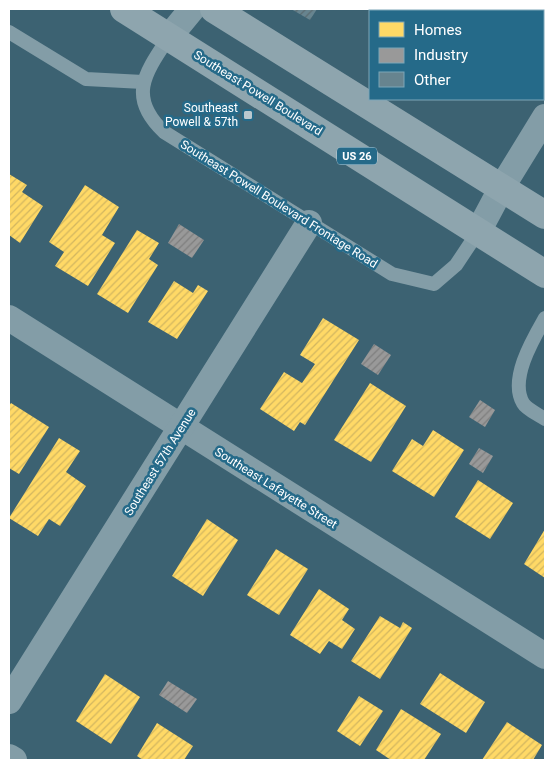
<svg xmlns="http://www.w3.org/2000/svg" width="554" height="769" viewBox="0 0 554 769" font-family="Roboto,sans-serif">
<defs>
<pattern id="homes-hatch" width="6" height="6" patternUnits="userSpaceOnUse" patternTransform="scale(1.25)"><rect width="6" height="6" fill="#ffd966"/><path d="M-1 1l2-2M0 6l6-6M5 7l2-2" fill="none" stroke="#d2b660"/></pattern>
<pattern id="industry-hatch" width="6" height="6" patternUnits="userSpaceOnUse" patternTransform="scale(1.25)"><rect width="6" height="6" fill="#999"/><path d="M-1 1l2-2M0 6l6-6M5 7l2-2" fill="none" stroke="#7e7e7e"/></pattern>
<pattern id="building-hatch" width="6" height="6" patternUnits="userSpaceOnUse" patternTransform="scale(1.25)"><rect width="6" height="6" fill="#67848f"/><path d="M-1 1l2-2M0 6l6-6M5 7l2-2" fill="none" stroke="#5b6b71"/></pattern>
</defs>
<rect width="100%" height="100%" fill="#3c6272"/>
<g fill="url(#homes-hatch)">
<polygon points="370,9 410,9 409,11 374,11"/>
<polygon points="9,174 27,185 22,192 43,206 20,243 9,235"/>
<polygon points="85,185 119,207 102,235 115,243 88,286 55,266 64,252 49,242"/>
<polygon points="137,230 159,243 149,259 158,265 128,313 97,294"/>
<polygon points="174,281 193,293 198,285 208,291 177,339 148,322"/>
<polygon points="323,318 359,340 305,425 300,422 294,431 260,409 284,372 302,383 315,364 300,355"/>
<polygon points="370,383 406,406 371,462 334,440"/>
<polygon points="11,403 49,427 19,474 9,468 9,406"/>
<polygon points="433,430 464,450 434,497 392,471 412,439 423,446"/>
<polygon points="59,438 80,451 66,472 86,486 60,526 49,519 38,536 9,518"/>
<polygon points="478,480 513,503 490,539 455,517"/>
<polygon points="207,519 238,540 203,596 172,576"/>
<polygon points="545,529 545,578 524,564"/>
<polygon points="276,549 308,569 279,615 247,595"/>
<polygon points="319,589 349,609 342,620 355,629 342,649 329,641 320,654 290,635"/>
<polygon points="380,616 400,628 403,622 412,628 380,679 351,661"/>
<polygon points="440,673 485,702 466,733 420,704"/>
<polygon points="105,674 140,697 111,744 76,721"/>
<polygon points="359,696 383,711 360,746 337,731"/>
<polygon points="401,709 441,734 424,760 391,760 376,750"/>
<polygon points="507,722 542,745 533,760 482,760"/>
<polygon points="157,723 193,746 184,760 143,760 137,756"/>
</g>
<g fill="url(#industry-hatch)">
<polygon points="179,224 204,240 192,258 168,243"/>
<polygon points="374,344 391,355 378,375 361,364"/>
<polygon points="480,400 495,410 485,427 469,417"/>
<polygon points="479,448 493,456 483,473 469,464"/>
<polygon points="168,681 197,699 187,713 159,695"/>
</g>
<polygon fill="url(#building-hatch)" points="291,9 317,9 310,20"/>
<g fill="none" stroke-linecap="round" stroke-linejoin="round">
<g stroke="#839da7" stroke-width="14">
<polyline points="9,32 86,79 143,82"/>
<path d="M169 37C145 73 127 97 164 132L392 274 434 284 456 265 478 232"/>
<path d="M545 318C533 339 509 379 523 403 526 409 539 415 545 419"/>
</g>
<g stroke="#839da7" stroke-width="26">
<polyline points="169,37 192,9"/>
<polyline points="478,232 502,187 545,117"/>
<polyline points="9,318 545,656"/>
<polyline points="9,701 309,223"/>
<polyline points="9,757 14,760"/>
</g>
<g stroke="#8ea5ae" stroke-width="28">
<polyline points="124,9 545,274"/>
<polyline points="214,9 545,215"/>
</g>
</g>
<rect fill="#bbc8ce" stroke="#256a89" stroke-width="2" x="243" y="110" width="10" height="10" rx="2.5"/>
<g text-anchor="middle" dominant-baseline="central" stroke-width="5" stroke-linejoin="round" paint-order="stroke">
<rect fill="#256a89" stroke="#bed2dc" stroke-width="1" x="337" y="147.5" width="40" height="17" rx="4"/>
<g font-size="11" font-weight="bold" fill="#fff">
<text x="357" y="156">US 26</text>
</g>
<g font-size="12" fill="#fff" stroke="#256a89">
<text transform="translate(258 93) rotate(32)">Southeast Powell Boulevard</text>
<text transform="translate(279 204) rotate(32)">Southeast Powell Boulevard Frontage Road</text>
<text transform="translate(160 462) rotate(-58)">Southeast 57th Avenue</text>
<text transform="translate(276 488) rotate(32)">Southeast Lafayette Street</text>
</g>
<g font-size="12" fill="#fff" stroke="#256a89" text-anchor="end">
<text x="238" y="108">Southeast<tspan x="238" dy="14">Powell &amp; 57th</tspan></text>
</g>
</g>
<rect width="554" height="769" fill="none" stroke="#ffffff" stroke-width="20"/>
<rect x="369" y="10" width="175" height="90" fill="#256a89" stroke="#7ca6b8"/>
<rect x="379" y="22" width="25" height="15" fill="#ffd966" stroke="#7ca6b8"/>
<text x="414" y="35" font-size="15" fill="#ffffff">Homes</text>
<rect x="379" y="48" width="25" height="15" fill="#999999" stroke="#7ca6b8"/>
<text x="414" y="60" font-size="15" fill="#ffffff">Industry</text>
<rect x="379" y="72" width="25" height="15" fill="#67848f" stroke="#7ca6b8"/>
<text x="414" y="85" font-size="15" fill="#ffffff">Other</text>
</svg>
